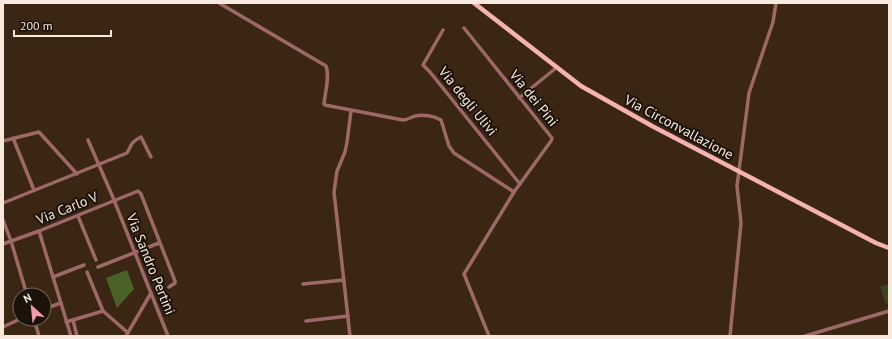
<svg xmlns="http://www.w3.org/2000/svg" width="892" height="339" viewBox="0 0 892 339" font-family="'PT Sans',sans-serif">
<rect width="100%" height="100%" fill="#3b2614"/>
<polygon fill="#37471f" points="889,284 889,303 886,304 880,287"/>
<polygon fill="#4b6226" points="127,270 134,289 117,308 106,278"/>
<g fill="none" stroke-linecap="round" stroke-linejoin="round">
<g stroke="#9d6867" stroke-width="3.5">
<path d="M219 3 326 66C330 76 325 93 324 104L325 105 403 120C408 120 411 117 415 116 423 114 434 116 441 120L449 146 454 153 514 192"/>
<polyline points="464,28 552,138 551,141 514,192 464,274 489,336"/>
<polyline points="443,30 423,65 430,72 520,184"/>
<polyline points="519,98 556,68"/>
<polyline points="13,138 34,190"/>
<polyline points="88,140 112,195 168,336"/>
<polyline points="3,141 39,132 77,174"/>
<path d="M3 203 127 153C132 144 131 142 141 137L151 157"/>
<polyline points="78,216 96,260"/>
<polyline points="3,220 11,241 27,295"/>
<polyline points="39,231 71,336"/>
<polyline points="3,244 39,231 138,191 141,194 175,281 175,283 169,287"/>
<polyline points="98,267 159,243"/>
<polyline points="87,272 103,311 127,332"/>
<polyline points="53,277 84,265"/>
<polyline points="303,284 344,280"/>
<polyline points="44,309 61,303"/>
<polyline points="34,319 39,336"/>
<polyline points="73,320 77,336"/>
<polyline points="306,321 348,316"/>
<polyline points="66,322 103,311"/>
<polyline points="3,327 20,319"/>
<polyline points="126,336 151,293"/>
<polyline points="350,336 334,192 337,171 345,152 347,142 351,111"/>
<polyline points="730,336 741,223 737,186 749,93 773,22 776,3"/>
<polyline points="805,336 889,311"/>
</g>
<polyline stroke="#f4b2b0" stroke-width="4.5" points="474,3 581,86 652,126 876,243 889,248"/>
</g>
<g text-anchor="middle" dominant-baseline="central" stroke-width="4" stroke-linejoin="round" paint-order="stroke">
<g font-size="14" fill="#f7e9de" stroke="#1b120a">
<text transform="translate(534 98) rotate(51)">Via dei Pini</text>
<text transform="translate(468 101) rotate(51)">Via degli Ulivi</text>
<text transform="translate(679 127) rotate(28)">Via Circonvallazione</text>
<text transform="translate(67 208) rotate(-22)">Via Carlo V</text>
<text transform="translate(151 264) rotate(68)">Via Sandro Pertini</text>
</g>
</g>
<rect width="892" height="339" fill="none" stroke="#f7e9de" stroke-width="8"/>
<g transform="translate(32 307) rotate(333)"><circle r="19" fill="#1b120a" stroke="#73685f"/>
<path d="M0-3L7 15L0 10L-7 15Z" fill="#f49aa6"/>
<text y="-6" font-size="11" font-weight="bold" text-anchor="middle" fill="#f7e9de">N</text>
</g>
<path d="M14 30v6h97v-6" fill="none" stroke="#f7e9de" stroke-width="2"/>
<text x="20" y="30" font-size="12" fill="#f7e9de" stroke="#1b120a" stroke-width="3" paint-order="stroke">200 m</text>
</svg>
